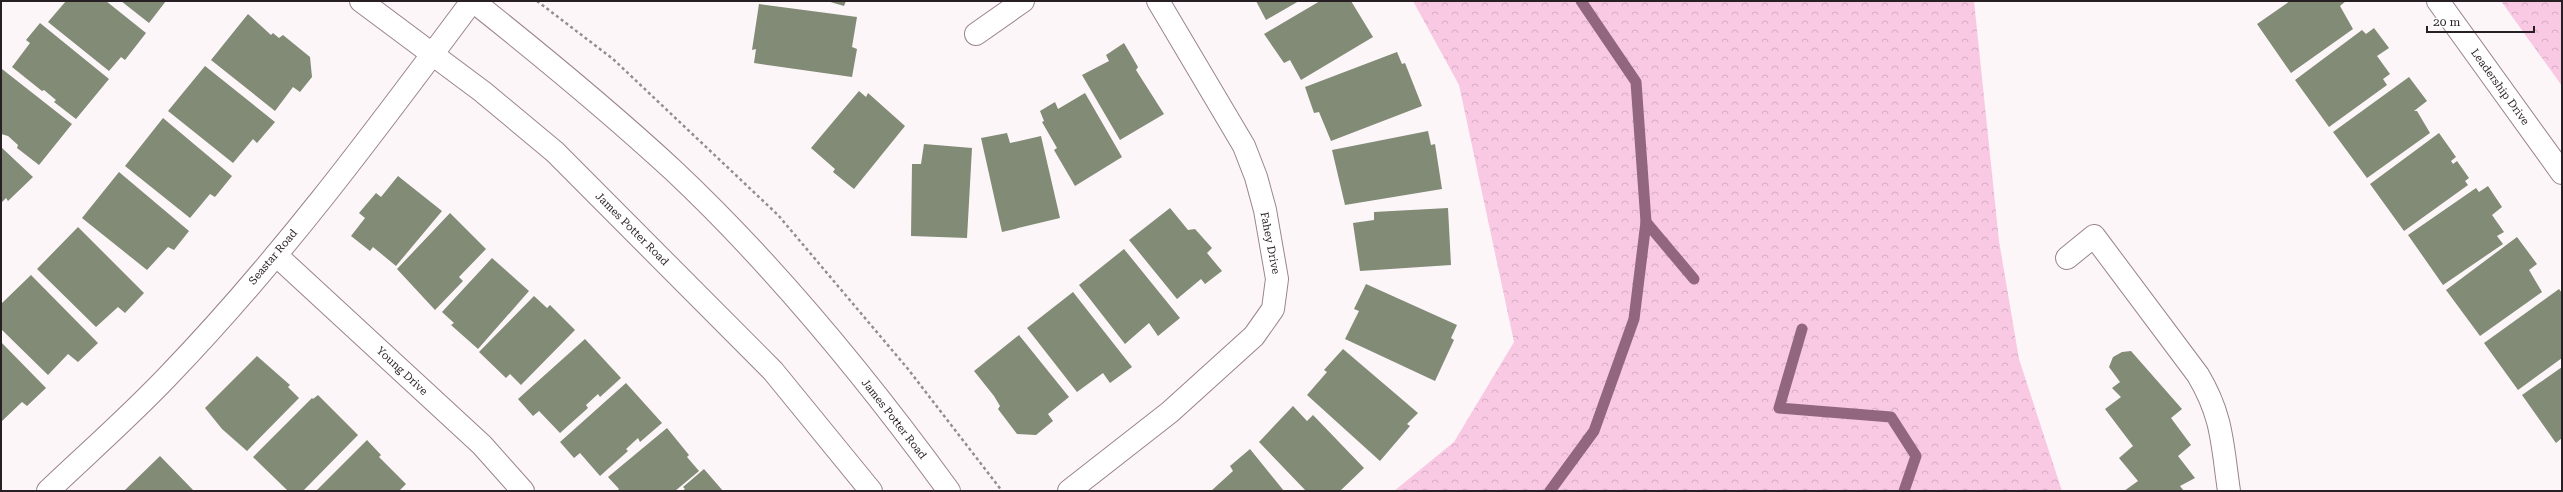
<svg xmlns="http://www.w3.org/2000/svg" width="2563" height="492" viewBox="0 0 2563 492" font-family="'Roboto Serif',serif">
<defs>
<pattern id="forest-crowns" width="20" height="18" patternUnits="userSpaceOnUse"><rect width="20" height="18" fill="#f9c9e3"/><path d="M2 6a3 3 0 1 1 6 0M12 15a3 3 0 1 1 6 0" fill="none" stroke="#d5acc3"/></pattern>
</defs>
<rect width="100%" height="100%" fill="#fcf6f9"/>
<g fill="url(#forest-crowns)">
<polygon points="1413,1 1974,1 1999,241 2019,359 2062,491 1394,491 1454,442 1514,342 1459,85"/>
<polygon points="2501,1 2562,1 2562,86"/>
</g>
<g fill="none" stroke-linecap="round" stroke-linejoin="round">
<g stroke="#92667f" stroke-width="11">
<polyline points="1646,222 1694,279"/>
<polyline points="1802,329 1779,408 1891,417 1916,456 1904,491"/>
<polyline points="1550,491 1594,431 1634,319 1646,222 1636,82 1581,1"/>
</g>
</g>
<g fill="#818b75">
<polygon points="66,1 106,1 146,33 125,60 121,57 109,71 48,22"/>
<polygon points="121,1 166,1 149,23"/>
<polygon points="827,1 846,1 844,6"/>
<polygon points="1256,1 1299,1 1266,20"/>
<polygon points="1320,1 1351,1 1373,37 1301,80 1290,60 1284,63 1264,34"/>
<polygon points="2290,1 2346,1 2340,6 2353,29 2291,73 2257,24"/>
<polygon points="759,4 857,17 852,47 857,49 852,77 754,63 756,49 752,50"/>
<polygon points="248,14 271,35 273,33 279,38 283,35 310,57 312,77 300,92 293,87 275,111 211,60"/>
<polygon points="40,23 109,79 76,119 54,102 56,100 44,90 42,91 12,67 30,43 26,40"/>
<polygon points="2374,28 2389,48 2377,56 2390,74 2383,79 2387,85 2329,127 2295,80 2362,30 2366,34"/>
<polygon points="1124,43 1138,67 1136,70 1164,114 1120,140 1082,75 1109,61 1106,55"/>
<polygon points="1397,52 1402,64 1405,63 1422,106 1331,141 1319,112 1314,113 1305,87"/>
<polygon points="205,66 275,122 257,143 253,139 233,163 168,111"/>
<polygon points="2,69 72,124 39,165 17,148 18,145 8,136 1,134"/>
<polygon points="2409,77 2427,101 2414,111 2417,111 2430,133 2367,178 2333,132"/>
<polygon points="859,91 866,97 868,93 905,126 854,189 833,172 835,169 811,148"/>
<polygon points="1085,93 1122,157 1075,186 1054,150 1057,148 1042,122 1044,121 1040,111 1055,102 1058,109"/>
<polygon points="163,118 232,176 215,197 210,194 190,218 125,166"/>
<polygon points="1428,131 1431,145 1435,144 1442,189 1345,205 1332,150"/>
<polygon points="1007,133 1010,143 1041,136 1060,218 1002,232 981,138"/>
<polygon points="2439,133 2456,157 2451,161 2453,164 2457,161 2469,178 2465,181 2468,185 2404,231 2370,184"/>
<polygon points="924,144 972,148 967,238 911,236 912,164 921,164"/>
<polygon points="1,147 33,177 8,201 6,198 1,203"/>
<polygon points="119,172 189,231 174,250 168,247 147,270 82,218"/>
<polygon points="398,176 442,211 396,266 373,247 370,251 351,236 365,218 359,213 376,193 381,197"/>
<polygon points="2488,186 2502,207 2492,215 2504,232 2497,236 2503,244 2443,285 2408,235 2476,188 2479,192"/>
<polygon points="1170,208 1188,230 1195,229 1212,248 1207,253 1222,271 1205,284 1201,279 1177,299 1129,240"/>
<polygon points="1448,208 1451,265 1360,271 1353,223 1374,220 1374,212"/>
<polygon points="450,213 486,249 459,277 463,281 435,310 397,269"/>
<polygon points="78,227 144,293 125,313 118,307 96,327 37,269"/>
<polygon points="2517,237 2537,264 2529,270 2542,292 2480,336 2446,290"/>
<polygon points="1124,249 1180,318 1158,336 1149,323 1125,344 1079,285"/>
<polygon points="492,258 529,291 478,349 451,325 454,323 442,312"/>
<polygon points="31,275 98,343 78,362 68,354 48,375 1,329 1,304"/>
<polygon points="1366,284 1457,325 1451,338 1454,340 1435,381 1345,339 1359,311 1354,309"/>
<polygon points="2559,289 2562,293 2562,358 2518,390 2484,343"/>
<polygon points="1073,292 1132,367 1110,383 1103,373 1077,392 1027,328"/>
<polygon points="534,296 547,308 550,305 575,330 521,385 510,374 506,378 479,352"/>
<polygon points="1019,335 1069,397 1048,414 1053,421 1036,435 1017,434 998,409 1000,406 994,396 974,371"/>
<polygon points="585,339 621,378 600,397 598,394 586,405 588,408 560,433 539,411 533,416 518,399"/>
<polygon points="1,342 46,388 27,406 22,402 1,422"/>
<polygon points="1343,349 1418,413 1407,424 1410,426 1380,461 1307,395 1327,372 1324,370"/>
<polygon points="2131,351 2182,409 2171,418 2191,445 2178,456 2195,478 2180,486 2184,491 2124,491 2138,481 2119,458 2133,446 2105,409 2121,397 2112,388 2120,382 2109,367 2113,357 2122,352"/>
<polygon points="257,356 290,385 288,387 299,398 247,451 222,429 205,408"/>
<polygon points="2562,367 2562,438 2556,443 2522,395"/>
<polygon points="626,383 662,423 640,442 638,438 626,449 628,451 600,476 580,453 574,458 560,442"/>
<polygon points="318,395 358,435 303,491 288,491 253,457 312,398 313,399"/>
<polygon points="1293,406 1307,421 1313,415 1364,468 1340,491 1306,491 1259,442"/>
<polygon points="667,428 689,455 687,457 699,471 675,491 617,491 619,489 608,477"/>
<polygon points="367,440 381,455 379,457 406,484 399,491 316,491"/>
<polygon points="1250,449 1284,491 1211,491 1233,471 1230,466"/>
<polygon points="160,456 194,491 124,491"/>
<polygon points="704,469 723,491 682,491 685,489 683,487"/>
</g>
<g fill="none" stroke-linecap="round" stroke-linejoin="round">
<g stroke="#9a838f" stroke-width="24">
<g id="minor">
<polyline points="2438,1 2562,173"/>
<polyline points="976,34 1023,1"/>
<polyline points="276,255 482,445 523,491"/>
<path d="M2067 258 2094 236 2198 375C2223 417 2222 444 2229 491"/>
<path d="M48 491C88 453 130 416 168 376 280 260 376 130 472 1"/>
<polyline points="1069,491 1170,412 1254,336 1273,309 1277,279 1265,210 1256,177 1244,146 1158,1"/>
</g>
</g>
<g stroke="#9a838f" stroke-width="24">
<g id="major">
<polyline points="361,1 483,92 555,152 773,371 871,491"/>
<path d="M473 1C541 55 609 111 673 170 776 267 866 377 949 491"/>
</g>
</g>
<polyline stroke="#938c90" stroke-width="2.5" stroke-dasharray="3 3" stroke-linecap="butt" points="537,1 613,59 778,215 908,369 1002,491"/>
<use href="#minor" stroke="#fff" stroke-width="22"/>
<use href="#major" stroke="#fff" stroke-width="22"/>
</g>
<g text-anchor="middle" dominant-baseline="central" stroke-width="3.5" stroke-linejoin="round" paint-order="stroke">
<g font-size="11" fill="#281f24" stroke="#fff">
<text transform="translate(2500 87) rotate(54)">Leadership Drive</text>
<text transform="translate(632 229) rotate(45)">James Potter Road</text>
<text transform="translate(1270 243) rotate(79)">Fahey Drive</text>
<text transform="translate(273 257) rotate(-50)">Seastar Road</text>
<text transform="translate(402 371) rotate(43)">Young Drive</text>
<text transform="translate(894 419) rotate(52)">James Potter Road</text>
</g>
</g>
<rect width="2563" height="492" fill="none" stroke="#281f24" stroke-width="4"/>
<path d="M2427 26v6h107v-6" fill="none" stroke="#281f24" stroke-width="2"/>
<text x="2433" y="26" font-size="12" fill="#281f24" stroke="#ffffff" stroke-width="3" paint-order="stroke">20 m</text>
</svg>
